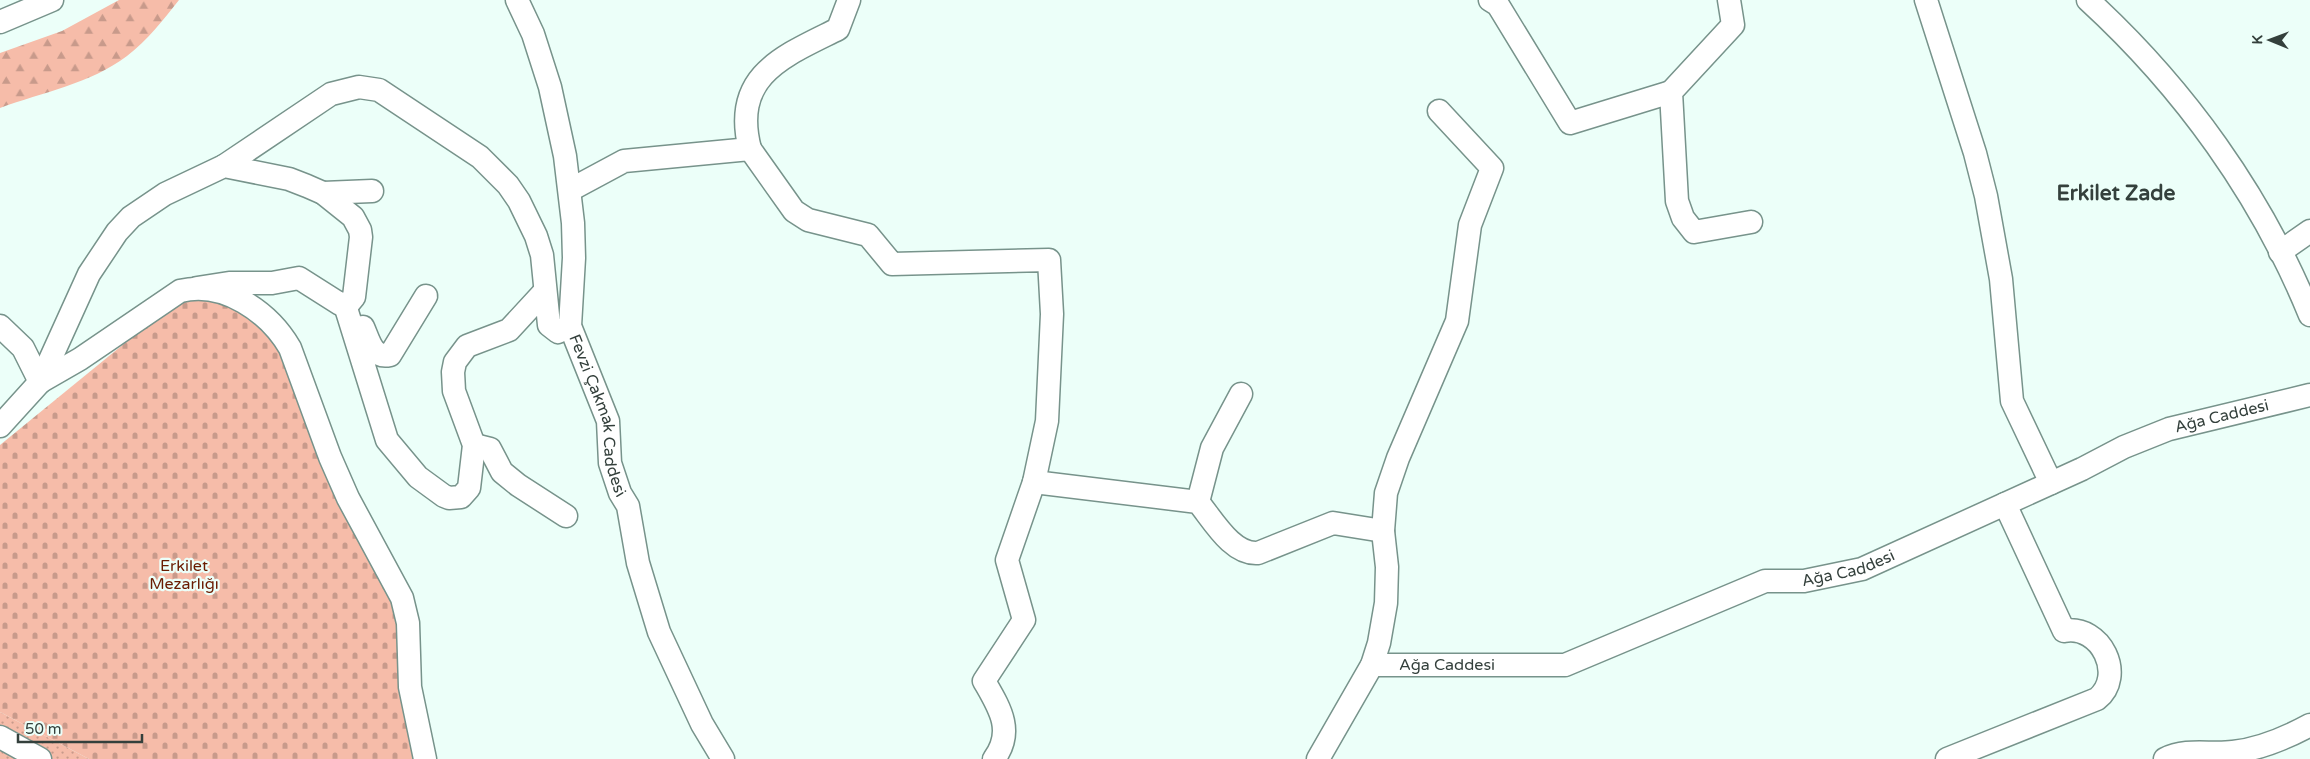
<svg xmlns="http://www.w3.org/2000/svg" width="2310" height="759" viewBox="0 0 2310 759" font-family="'Varela Round',sans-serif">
<defs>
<pattern id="grass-dots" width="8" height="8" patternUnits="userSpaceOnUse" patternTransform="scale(1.25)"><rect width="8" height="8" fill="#f6bca9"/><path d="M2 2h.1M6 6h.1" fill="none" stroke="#c89a8b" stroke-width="1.8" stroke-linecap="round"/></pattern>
<pattern id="forest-firs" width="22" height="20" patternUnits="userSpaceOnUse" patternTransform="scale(1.25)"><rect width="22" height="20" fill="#f6bca9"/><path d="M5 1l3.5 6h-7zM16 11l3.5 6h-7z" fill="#c89a8b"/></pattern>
<pattern id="cemetery-stones" width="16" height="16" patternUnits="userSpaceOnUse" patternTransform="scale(1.25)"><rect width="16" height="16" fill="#f6bca9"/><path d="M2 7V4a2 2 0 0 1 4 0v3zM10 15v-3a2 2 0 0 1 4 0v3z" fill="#c89a8b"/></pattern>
</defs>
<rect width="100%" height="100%" fill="#ecfff9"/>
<polygon fill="url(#grass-dots)" points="0,712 89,759 0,759"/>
<path fill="url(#forest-firs)" d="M119 0H179C163 20 148 40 127 56 90 84 43 92 0 108V53L62 31Z"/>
<polygon fill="url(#cemetery-stones)" points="220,290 273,317 397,583 425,759 89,759 0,712 0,445 169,307"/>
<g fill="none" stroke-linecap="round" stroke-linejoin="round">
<g stroke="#77938b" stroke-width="25">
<g id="minor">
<path id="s1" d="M517 0 533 34 550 87 565 156 573 223 574 258 570 326 608 421 610 463 620 493 628 506 638 563 659 632 702 724 723 759"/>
<polyline points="1490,0 1498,5 1570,123 1671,92"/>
<polyline points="1729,0 1733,25 1671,92 1677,201 1683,218 1694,232 1751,222"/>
<polyline points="1926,0 1975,153 1986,196 2001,279 2012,401 2051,483"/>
<path d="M2088 0C2184 88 2261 195 2310 315"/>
<polyline points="0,22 52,0"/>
<path d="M750 149C731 75 784 56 838 29L849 0"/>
<polyline points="224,166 331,94 359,87 379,90 480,157 508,185 519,201 536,236 542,255 549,325 558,332 570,326"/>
<path d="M570 190 624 161 750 149 794 211 808 220 868 235 892 264 1049 260 1052 314 1047 421 1034 482 1198 502C1213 520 1232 555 1258 553L1333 523 1383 531"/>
<polyline points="323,193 372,191"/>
<polyline points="2280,252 2310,231"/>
<polyline points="345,305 387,440 418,477 444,496 449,498 461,497 469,488 474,445 454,391 453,372 455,362 467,346 509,330 545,291"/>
<polyline points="0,326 23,348 40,382"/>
<path d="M363 327C369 340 372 359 390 355L426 296"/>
<path d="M40 382 80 359 180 291C224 280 269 312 290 348L330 457 348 498 402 598 408 623 410 687 425 759"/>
<polyline points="0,426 40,382 89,274 117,232 131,217 165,194 224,166 289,179 307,186 323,193 353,217 360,230 361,237 354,297 349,303 340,304 299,278 272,283 229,283 197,288"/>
<polyline points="474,445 490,449 502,472 518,485 566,516"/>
<polyline points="1198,502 1212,448 1241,394"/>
<path id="s2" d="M1372 665H1565L1765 581H1804L1862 569 2082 469 2124 447 2169 429 2310 395"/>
<polyline points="0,737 40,759"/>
<path d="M994 759C1015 731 999 707 984 681L1024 620 1007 560 1034 482"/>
<polyline points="1318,759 1372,665 1379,643 1386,603 1387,567 1383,531 1386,493 1398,458 1457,321 1470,225 1492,168 1439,111"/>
<path d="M1947 759 2097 699C2126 676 2101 624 2064 631L2005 504"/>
<path d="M2165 759C2187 748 2210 755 2233 752 2261 749 2286 738 2310 725"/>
</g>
</g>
<use href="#minor" stroke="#fff" stroke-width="22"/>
</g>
<g text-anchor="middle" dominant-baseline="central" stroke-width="4.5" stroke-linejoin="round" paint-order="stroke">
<g font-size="16" fill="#34403c" stroke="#ecfff9">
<text stroke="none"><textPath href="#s1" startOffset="429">Fevzi Çakmak Caddesi</textPath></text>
<text stroke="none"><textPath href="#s2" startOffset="900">Ağa Caddesi</textPath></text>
<text stroke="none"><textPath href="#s2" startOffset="495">Ağa Caddesi</textPath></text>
<text stroke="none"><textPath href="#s2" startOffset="75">Ağa Caddesi</textPath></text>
</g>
<g font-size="16" fill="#6a1b00" stroke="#ecfff9">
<text x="184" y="566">Erkilet<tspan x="184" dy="18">Mezarlığı</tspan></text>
</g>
<g font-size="21" font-weight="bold" fill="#34403c" stroke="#ecfff9">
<text x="2116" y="193">Erkilet Zade</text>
</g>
</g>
<g transform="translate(2270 40) rotate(271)" stroke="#ecfff9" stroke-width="4" paint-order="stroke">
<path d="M0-4L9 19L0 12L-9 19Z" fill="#34403c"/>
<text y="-8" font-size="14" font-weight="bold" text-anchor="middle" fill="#34403c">K</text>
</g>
<path d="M18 734v8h124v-8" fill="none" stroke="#34403c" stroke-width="2.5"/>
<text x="25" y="734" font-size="15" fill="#34403c" stroke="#ecfff9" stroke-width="4" paint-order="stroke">50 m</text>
</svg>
